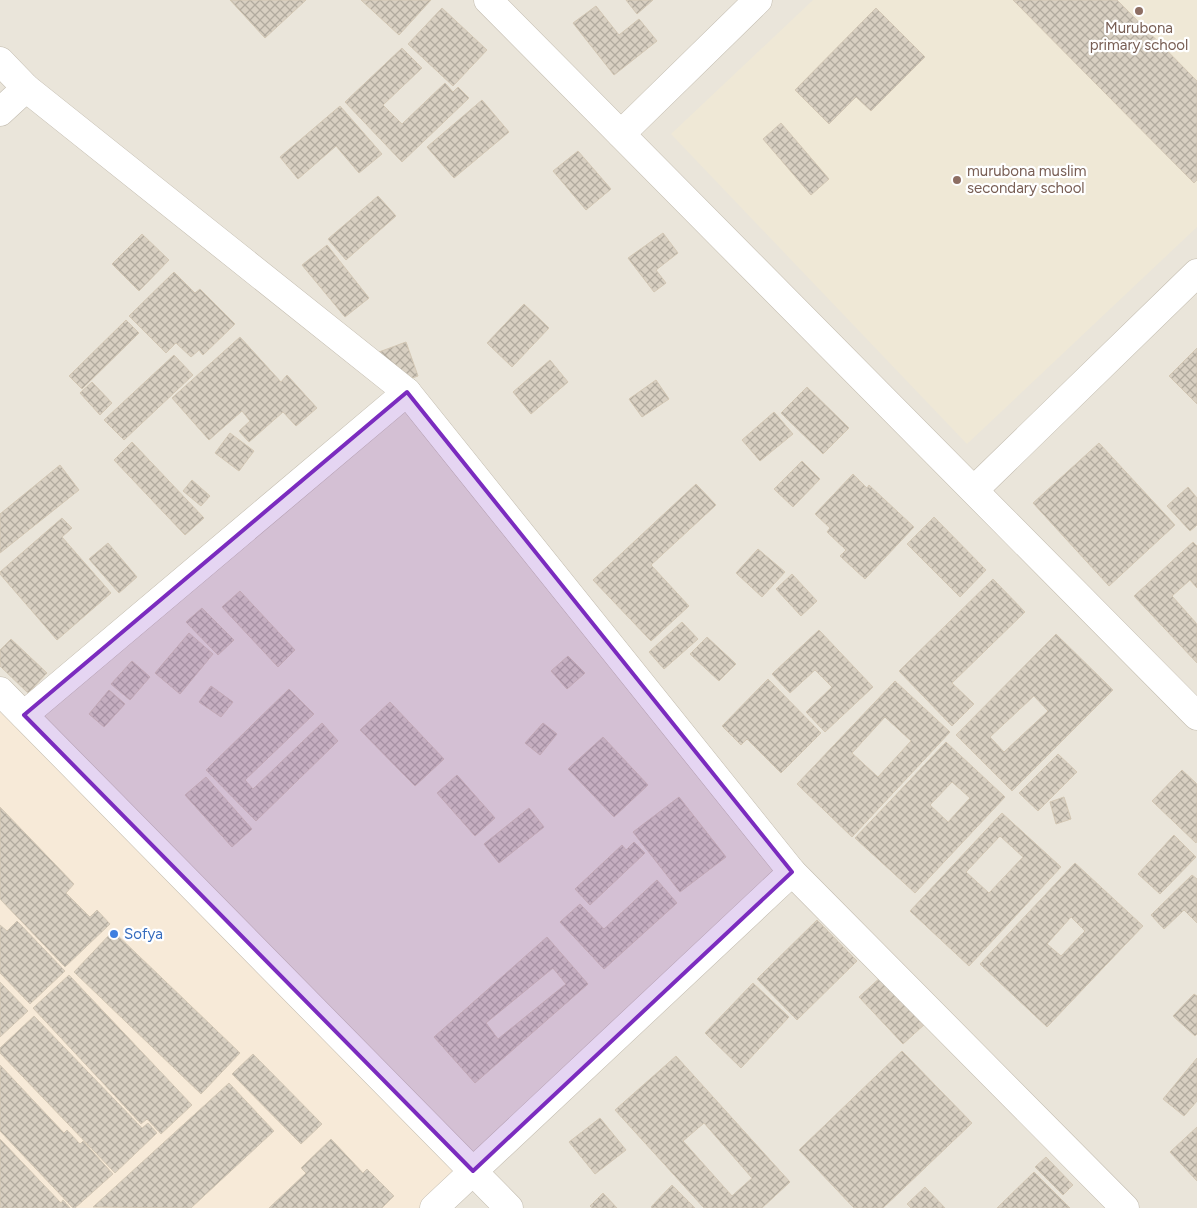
<svg xmlns="http://www.w3.org/2000/svg" width="1197" height="1208" viewBox="0 0 1197 1208" font-family="Figtree,sans-serif">
<defs>
<pattern id="building-cross-hatch" width="8" height="8" patternUnits="userSpaceOnUse" patternTransform="scale(1.25)"><rect width="8" height="8" fill="#d8cfc1"/><path d="M0 0l8 8M0 8l8-8" fill="none" stroke="#b1aa9e"/></pattern>
</defs>
<rect width="100%" height="100%" fill="#f6f3ec"/>
<rect fill="#eae5da" x="0" y="0" width="1197" height="1208"/>
<polygon fill="#f7ead8" points="0,697 458,1172 419,1208 0,1208"/>
<polygon fill="#efe8d6" points="813,0 1197,0 1197,227 967,444 671,134"/>
<g fill="url(#building-cross-hatch)" stroke="#d3c7b4" fill-rule="evenodd">
<polygon points="230,0 306,0 265,38"/>
<polygon points="361,0 431,0 399,35"/>
<polygon points="626,0 653,0 637,14"/>
<polygon points="1013,0 1117,0 1197,81 1197,180 1194,183"/>
<polygon points="596,6 619,35 639,19 657,41 614,75 573,23"/>
<polygon points="442,8 487,50 453,86 408,44"/>
<polygon points="876,8 925,57 871,111 856,97 829,124 795,90"/>
<polygon points="402,48 422,68 383,105 402,124 445,83 453,92 458,87 469,98 402,162 345,102"/>
<polygon points="482,100 509,132 454,178 427,147"/>
<polygon points="340,106 382,154 359,173 336,146 298,179 280,157"/>
<polygon points="781,123 829,179 811,195 763,139"/>
<polygon points="578,151 611,189 586,210 553,171"/>
<polygon points="378,196 396,216 346,260 328,239"/>
<polygon points="663,233 678,253 656,270 666,283 654,292 628,258"/>
<polygon points="142,234 169,260 139,291 112,264"/>
<polygon points="327,245 369,298 345,317 302,265"/>
<polygon points="174,272 195,293 200,289 235,324 203,355 199,350 191,357 176,343 166,353 129,316"/>
<polygon points="524,304 549,328 512,367 487,343"/>
<polygon points="126,320 139,333 82,389 69,376"/>
<polygon points="240,337 281,382 287,375 317,408 296,426 283,412 249,442 239,431 250,421 242,411 209,440 172,398"/>
<polygon points="406,342 418,376 392,385 379,352"/>
<polygon points="1197,348 1197,404 1169,376"/>
<polygon points="174,355 193,375 124,440 104,420"/>
<polygon points="550,360 568,382 531,414 513,392"/>
<polygon points="656,380 669,399 642,417 629,399"/>
<polygon points="92,382 112,403 100,415 80,393"/>
<polygon points="807,387 849,428 823,454 781,413"/>
<polygon points="774,412 793,434 760,461 742,440"/>
<polygon points="230,433 254,451 239,471 215,453"/>
<polygon points="132,442 204,518 185,535 114,460"/>
<polygon points="1099,443 1175,525 1109,586 1033,503"/>
<polygon points="802,461 820,479 793,507 774,489"/>
<polygon points="60,465 79,490 0,553 0,514"/>
<polygon points="853,474 867,488 869,485 914,527 865,579 840,556 846,550 827,532 830,528 815,514"/>
<polygon points="192,480 210,496 201,506 183,491"/>
<polygon points="696,484 716,505 651,565 689,606 651,641 593,580"/>
<polygon points="1188,487 1197,498 1197,525 1190,531 1167,506"/>
<polygon points="934,517 986,570 960,597 907,544"/>
<polygon points="62,518 72,528 62,537 111,593 57,640 0,574 0,572"/>
<polygon points="1193,542 1197,546 1197,588 1190,580 1172,596 1197,624 1197,663 1134,596"/>
<polygon points="108,543 137,577 119,593 89,559"/>
<polygon points="758,549 785,572 762,597 736,573"/>
<polygon points="792,574 817,601 801,616 776,589"/>
<polygon points="993,579 1025,612 952,683 974,704 952,726 899,671"/>
<polygon points="240,591 295,650 278,667 222,607"/>
<polygon points="202,608 234,640 218,655 186,622"/>
<polygon points="682,622 698,639 664,669 649,652"/>
<polygon points="819,630 873,687 825,732 806,712 832,687 815,670 790,693 772,674"/>
<polygon points="189,633 213,654 180,694 155,673"/>
<path d="M1056 634 1113 690 1012 791 956 735ZM1034 696 1048 711 1004 752 990 737Z"/>
<polygon points="707,637 736,664 719,681 690,654"/>
<polygon points="11,639 47,673 28,693 0,666 0,650"/>
<polygon points="568,656 585,673 567,689 551,671"/>
<polygon points="132,661 150,677 130,700 111,684"/>
<polygon points="768,679 821,733 781,773 747,739 741,745 722,726"/>
<path d="M895 681 950 732 852 837 797 784ZM885 717 911 741 878 777 852 753Z"/>
<polygon points="211,686 233,702 221,717 199,702"/>
<polygon points="289,689 314,714 245,780 253,789 322,723 338,741 256,821 206,770"/>
<polygon points="109,690 125,704 104,727 89,714"/>
<polygon points="390,702 444,759 415,786 360,730"/>
<polygon points="543,723 557,734 540,755 525,743"/>
<polygon points="603,737 648,785 614,817 568,769"/>
<path d="M946 742 1005 797 915 893 855 838ZM952 782 970 798 948 822 930 805Z"/>
<polygon points="1058,754 1077,772 1038,811 1019,793"/>
<polygon points="1182,770 1197,784 1197,841 1196,843 1152,801"/>
<polygon points="457,775 495,818 475,836 437,793"/>
<polygon points="206,777 252,829 232,847 185,795"/>
<polygon points="679,797 726,857 680,892 633,832"/>
<polygon points="1064,797 1071,819 1056,824 1050,802"/>
<polygon points="0,807 74,884 66,893 90,917 97,910 110,924 65,967 0,899"/>
<polygon points="529,808 544,827 499,863 484,844"/>
<path d="M1002 813 1061 867 969 966 910 911ZM1000 836 1023 857 989 893 966 872Z"/>
<polygon points="1174,835 1196,857 1160,894 1138,874"/>
<polygon points="634,842 645,853 590,905 575,889 622,845 626,850"/>
<path d="M1075 863 1143 926 1047 1027 980 964ZM1071 917 1085 931 1061 956 1047 944Z"/>
<polygon points="1192,875 1197,879 1197,923 1184,910 1164,929 1151,915"/>
<polygon points="657,880 677,903 604,969 560,922 580,904 604,929"/>
<polygon points="817,920 857,961 797,1020 757,979"/>
<polygon points="17,921 65,971 30,1004 0,973 0,925 7,931"/>
<polygon points="113,931 240,1053 201,1094 74,972"/>
<path d="M547 937 588 984 475 1083 434 1037ZM553 968 566 984 498 1039 486 1023Z"/>
<polygon points="69,975 192,1105 161,1134 147,1119 141,1124 33,1008"/>
<polygon points="882,976 926,1023 903,1044 859,997"/>
<polygon points="0,982 28,1011 0,1037"/>
<polygon points="753,983 789,1017 741,1068 705,1033"/>
<polygon points="1194,994 1197,996 1197,1034 1195,1036 1173,1016"/>
<polygon points="34,1016 142,1128 148,1123 157,1133 115,1173 0,1053 0,1048"/>
<polygon points="902,1051 972,1123 883,1208 854,1208 799,1150"/>
<polygon points="253,1054 322,1124 301,1144 232,1074"/>
<path d="M676 1056 790 1182 762 1208H704L615 1110ZM704 1123 752 1178 732 1196 683 1141Z"/>
<polygon points="1197,1058 1197,1101 1184,1116 1163,1099"/>
<polygon points="0,1065 64,1133 67,1130 80,1144 83,1141 113,1174 75,1208 73,1208 0,1131"/>
<polygon points="229,1083 274,1131 191,1208 93,1207"/>
<polygon points="600,1118 626,1150 595,1174 569,1142"/>
<polygon points="1197,1127 1197,1181 1170,1152"/>
<polygon points="0,1139 61,1203 63,1200 70,1208 0,1208"/>
<polygon points="331,1139 363,1173 367,1169 394,1196 382,1208 269,1208 306,1173 301,1168"/>
<polygon points="1046,1157 1073,1185 1063,1195 1035,1167"/>
<polygon points="1034,1172 1070,1208 997,1208"/>
<polygon points="672,1185 695,1208 652,1208 651,1207"/>
<polygon points="925,1187 945,1208 911,1208 907,1204"/>
<polygon points="603,1193 617,1208 592,1208 590,1206"/>
</g>
<g fill="none" stroke-linecap="round" stroke-linejoin="round">
<g stroke="#c2bbae" stroke-width="29">
<g id="minor">
<polyline points="488,0 1197,716"/>
<polyline points="0,61 26,88 407,392 792,872 1125,1208"/>
<polyline points="0,112 26,88"/>
<polyline points="621,134 758,0"/>
<polyline points="974,490 1197,273"/>
<polyline points="0,691 509,1208"/>
<polyline points="24,715 407,392"/>
<polyline points="434,1208 792,872"/>
</g>
</g>
<use href="#minor" stroke="#fff" stroke-width="28"/>
</g>
<path fill="#7b2cbf" fill-opacity="0.2" stroke="#7b2cbf" stroke-width="4" stroke-linejoin="round" d="M407 392 792 872 473 1171 24 715Z"/>
<g fill="#8d6e63" stroke="#fff" stroke-width="2">
<circle cx="1139" cy="11" r="5"/>
<circle cx="957" cy="180" r="5"/>
</g>
<circle fill="#3f7fe0" stroke="#fff" stroke-width="2" cx="114" cy="934" r="5"/>
<g text-anchor="middle" dominant-baseline="central" stroke-width="4.5" stroke-linejoin="round" paint-order="stroke">
<g font-size="15" fill="#785e54" stroke="#fff">
<text x="1139" y="28">Murubona<tspan x="1139" dy="17">primary school</tspan></text>
<text x="967" y="171" text-anchor="start">murubona muslim<tspan x="967" dy="17">secondary school</tspan></text>
</g>
<g font-size="15" fill="#366cbe" stroke="#fff" text-anchor="start">
<text x="124" y="934">Sofya</text>
</g>
</g>
</svg>
